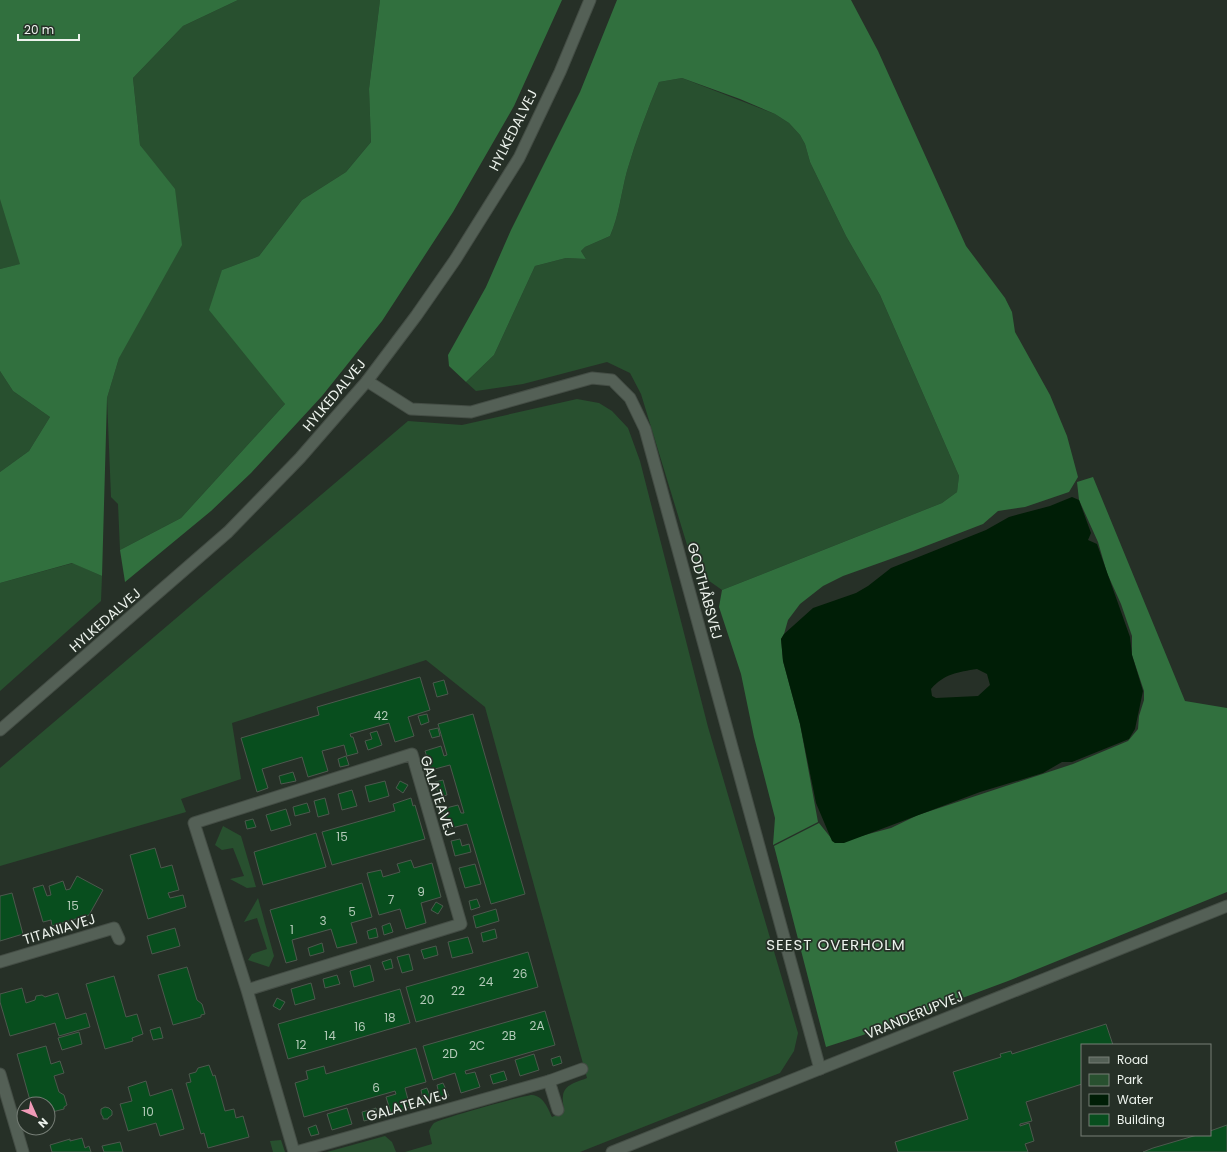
<svg xmlns="http://www.w3.org/2000/svg" width="1227" height="1152" viewBox="0 0 1227 1152" font-family="Poppins,sans-serif">
<rect width="100%" height="100%" fill="#263027"/>
<g fill="#28502f">
<polygon points="238,0 380,0 369,89 371,142 346,172 302,200 259,256 222,270 285,404 181,518 120,550 118,504 111,497 107,398 119,358 156,167 140,145 133,78 183,26"/>
<path d="M682 78 775 114 789 123 800 135 805 144 810 162 846 236 880 295 959 476 957 492 942 503 722 590 695 571 641 394 630 373 607 362 523 384 476 391 466 382 494 355 535 266 566 258 586 259 581 251 585 247 610 236C619 216 621 193 627 171 636 140 647 111 659 82Z"/>
<polygon points="0,188 21,264 0,269"/>
<polygon points="0,371 13,391 50,417 29,451 0,472"/>
<path d="M577 399 599 403 612 411 628 428 640 461 708 727 798 1033 794 1051 780 1073 580 1152H405L432 1144 429 1131C430 1129 432 1125 434 1123 439 1119 525 1095 532 1095 544 1096 548 1109 552 1117L564 1112C564 1107 562 1101 563 1096 564 1084 578 1082 587 1078L485 707 426 660 232 723 241 779 181 799 186 812 0 866V768L408 421 462 425Z"/>
<polygon points="73,563 102,576 101,601 0,691 0,583"/>
<polygon points="223,826 241,836 256,887 247,888 230,879 244,876 233,848 222,850 215,845"/>
<polygon points="258,898 274,956 269,967 248,960 252,954 267,949 257,918 244,922"/>
<polygon points="385,1136 392,1142 396,1152 327,1152"/>
<polygon points="281,1140 285,1152 273,1152 270,1141"/>
</g>
<g fill="#31703e">
<polygon points="0,0 238,0 183,26 133,78 140,145 175,189 182,245 119,358 107,398 102,576 72,563 0,583 0,472 29,451 50,417 13,391 0,371 0,269 20,264 0,199"/>
<polygon points="380,0 562,0 514,106 453,212 382,321 322,396 251,473 211,511 125,582 120,550 181,518 285,404 209,310 222,270 259,256 302,200 346,172 371,142 369,89"/>
<path d="M617 0H851L878 51 966 246 1005 298 1012 312 1015 332 1050 395 1067 436 1078 477 1069 492 1025 507 998 511 983 524 913 551 843 576 823 586 800 604 788 620 784 634 781 639 783 661 800 724 818 822 773 845 775 818 754 737 741 674 719 607 722 590 942 503 957 492 959 476 880 295 846 236 810 162 805 144 800 135 789 123 775 114 740 99 682 78 659 82C647 111 636 140 627 171 621 193 619 216 610 236L585 247 581 251 586 259 566 258 535 266 494 355 466 382 449 366 448 355 486 287 511 230 580 92Z"/>
<polygon points="1093,477 1185,701 1227,708 1227,892 1008,981 863,1035 826,1047 774,846 819,823 835,843 891,828 918,815 1073,764 1128,741 1138,729 1139,716 1144,700 1144,691 1132,655 1132,636 1121,604 1107,573 1098,542 1079,500 1077,482"/>
</g>
<path fill="#001e06" fill-rule="evenodd" d="M1072 497 1079 500 1091 533 1088 540 1097 544 1130 637 1132 655 1143 691 1135 729 1129 739 1072 762H1062L1043 773 980 792 844 843H835L832 841 816 803 800 724 783 661 781 639 784 634 813 608 856 593 868 586 891 568 986 530 1009 517 1050 506ZM977 669 987 674 990 685 978 696 936 698 932 696 931 689C944 674 958 672 977 669Z"/>
<g fill="#084e1e" stroke="#4d584e">
<polygon points="420,677 430,710 408,717 414,736 395,742 389,723 350,734 351,737 353,737 358,753 347,756 344,745 322,751 328,771 308,777 302,757 262,769 268,788 257,792 241,738 319,715 317,707"/>
<polygon points="444,680 448,694 437,697 433,683"/>
<polygon points="427,714 429,722 421,725 418,716"/>
<polygon points="473,714 525,894 491,904 467,824 448,829 442,809 458,805 461,813 464,813 450,765 431,770 425,751 441,746 444,756 447,755 438,724"/>
<polygon points="438,728 440,736 432,738 429,730"/>
<polygon points="377,731 382,745 368,750 365,741 372,739 370,733"/>
<polygon points="346,756 349,765 340,767 338,759"/>
<polygon points="293,772 296,781 281,784 279,776"/>
<polygon points="443,780 447,795 439,797 435,782"/>
<polygon points="385,781 389,796 369,802 365,786"/>
<polygon points="400,781 408,785 403,793 396,788"/>
<polygon points="352,790 357,806 342,810 338,794"/>
<polygon points="325,798 329,814 318,817 314,801"/>
<polygon points="411,798 413,806 415,805 425,839 332,865 322,832 395,811 393,804"/>
<polygon points="307,803 310,812 295,816 293,807"/>
<polygon points="286,809 291,825 271,831 266,815"/>
<polygon points="253,819 256,827 247,829 245,821"/>
<polygon points="316,833 326,867 263,885 254,852"/>
<polygon points="460,839 462,846 469,844 471,852 455,856 451,841"/>
<polygon points="155,848 161,868 172,865 179,890 168,893 170,898 183,895 186,907 148,919 130,855"/>
<polygon points="411,860 414,868 432,863 441,897 421,903 426,923 406,929 400,909 379,915 367,873 381,870 383,877 400,872 397,864"/>
<polygon points="475,864 481,884 465,888 459,868"/>
<polygon points="77,876 103,890 89,915 52,926 51,920 43,922 33,888 43,885 47,896 51,895 49,886 63,881 66,890 70,889"/>
<polygon points="362,883 372,917 351,923 357,943 337,948 331,929 292,940 297,960 286,963 270,910"/>
<polygon points="12,893 23,934 0,941 0,896"/>
<polygon points="477,899 480,907 471,910 469,901"/>
<polygon points="436,902 443,906 438,914 431,910"/>
<polygon points="496,909 499,921 476,928 473,916"/>
<polygon points="390,923 393,932 384,935 382,926"/>
<polygon points="175,928 180,946 152,954 147,936"/>
<polygon points="376,928 378,937 369,939 367,931"/>
<polygon points="495,929 497,938 483,942 481,933"/>
<polygon points="468,937 473,953 452,958 448,942"/>
<polygon points="322,943 324,952 310,956 308,948"/>
<polygon points="436,946 438,955 424,959 421,950"/>
<polygon points="528,952 538,987 416,1022 406,987"/>
<polygon points="409,954 413,970 402,973 397,957"/>
<polygon points="391,959 393,968 385,970 382,962"/>
<polygon points="370,965 374,981 354,987 350,971"/>
<polygon points="187,967 197,1000 202,1004 205,1014 201,1015 201,1017 173,1025 158,975"/>
<polygon points="337,975 340,984 325,988 323,979"/>
<polygon points="114,976 126,1017 137,1014 143,1034 132,1038 133,1041 105,1049 86,984"/>
<polygon points="311,983 315,999 295,1005 291,989"/>
<polygon points="22,988 26,1003 35,1000 36,996 42,995 45,997 58,993 66,1019 86,1013 90,1027 59,1036 55,1023 10,1036 0,1002 0,994"/>
<polygon points="400,989 410,1023 288,1059 278,1024"/>
<polygon points="277,998 285,1002 280,1010 273,1006"/>
<polygon points="545,1011 555,1045 465,1071 466,1074 475,1072 480,1087 461,1093 455,1073 433,1080 423,1046"/>
<polygon points="1106,1024 1113,1045 1082,1045 1082,1084 1026,1102 1032,1121 1020,1124 1020,1126 1029,1123 1034,1141 1025,1144 1028,1152 898,1152 895,1142 968,1119 953,1072 1001,1057 1000,1054 1011,1051 1012,1054"/>
<polygon points="160,1027 163,1038 153,1040 150,1030"/>
<polygon points="79,1032 82,1044 62,1050 58,1038"/>
<polygon points="46,1046 51,1064 60,1061 64,1073 54,1076 59,1092 64,1095 67,1105 64,1107 64,1109 48,1113 48,1104 31,1104 17,1054"/>
<polygon points="416,1048 426,1082 405,1088 410,1107 391,1113 386,1097 396,1094 395,1091 304,1117 295,1083 308,1079 306,1071 324,1066 326,1074"/>
<polygon points="534,1054 539,1070 520,1076 515,1060"/>
<polygon points="560,1056 562,1063 553,1066 551,1059"/>
<polygon points="209,1065 213,1076 215,1075 225,1111 234,1109 236,1118 243,1116 249,1137 208,1148 204,1133 201,1134 186,1083 191,1082 189,1074 196,1072 198,1068"/>
<polygon points="504,1071 507,1080 493,1084 490,1075"/>
<polygon points="146,1081 150,1096 172,1089 184,1129 160,1136 156,1123 128,1131 120,1104 132,1101 128,1087"/>
<polygon points="443,1083 449,1096 440,1099 437,1085"/>
<polygon points="427,1088 432,1101 424,1104 421,1090"/>
<polygon points="105,1107 109,1108 112,1111 112,1115 108,1118 108,1119 103,1119 103,1117 101,1114 101,1109"/>
<polygon points="347,1108 352,1124 332,1130 327,1114"/>
<polygon points="376,1108 378,1117 364,1121 362,1112"/>
<polygon points="316,1125 319,1134 311,1136 308,1128"/>
<polygon points="1227,1125 1227,1152 1143,1152 1153,1148 1197,1135 1210,1135 1210,1131"/>
<polygon points="82,1138 85,1148 89,1146 91,1152 52,1152 50,1145 70,1139 70,1141"/>
<polygon points="120,1142 123,1152 104,1152 102,1146"/>
</g>
<g fill="none" stroke-linecap="round" stroke-linejoin="round">
<g stroke="#444d45" stroke-width="13">
<g id="minor">
<polyline points="367,381 411,409 471,412 592,378 612,380 630,398 645,429 820,1069"/>
<polyline points="0,962 114,928 119,939"/>
<polyline points="247,990 461,924 412,754 194,823 247,990 294,1152"/>
<polyline points="0,1074 23,1152"/>
<polyline points="549,1081 558,1110"/>
<polyline points="296,1152 549,1081 582,1069"/>
<polyline points="612,1152 1227,906"/>
</g>
</g>
<g stroke="#444d45" stroke-width="13">
<polyline id="tertiary" points="0,730 228,532 300,458 367,381 416,316 455,260 519,158 560,72 590,0"/>
</g>
<use href="#minor" stroke="#546056" stroke-width="11"/>
<use href="#tertiary" stroke="#546056" stroke-width="11"/>
</g>
<g text-anchor="middle" dominant-baseline="central" stroke-width="3.5" stroke-linejoin="round" paint-order="stroke">
<g font-size="12" fill="#b4cab9">
<text x="381" y="715">42</text>
<text x="342" y="836">15</text>
<text x="421" y="891">9</text>
<text x="391" y="899">7</text>
<text x="73" y="905">15</text>
<text x="352" y="911">5</text>
<text x="323" y="920">3</text>
<text x="292" y="929">1</text>
<text x="520" y="973">26</text>
<text x="486" y="981">24</text>
<text x="458" y="990">22</text>
<text x="427" y="999">20</text>
<text x="390" y="1017">18</text>
<text x="537" y="1025">2A</text>
<text x="360" y="1026">16</text>
<text x="330" y="1035">14</text>
<text x="509" y="1035">2B</text>
<text x="301" y="1044">12</text>
<text x="477" y="1045">2C</text>
<text x="450" y="1053">2D</text>
<text x="376" y="1087">6</text>
<text x="148" y="1111">10</text>
</g>
<g font-size="14" fill="#edf3ed" stroke="#263027">
<text transform="translate(513 130) rotate(-63)">HYLKEDALVEJ</text>
<text transform="translate(334 395) rotate(-50)">HYLKEDALVEJ</text>
<text transform="translate(705 591) rotate(75)">GODTHÅBSVEJ</text>
<text transform="translate(105 620) rotate(-41)">HYLKEDALVEJ</text>
<text transform="translate(438 796) rotate(72)">GALATEAVEJ</text>
<text transform="translate(59 929) rotate(-17)">TITANIAVEJ</text>
<text transform="translate(914 1015) rotate(-22)">VRANDERUPVEJ</text>
<text transform="translate(407 1105) rotate(-16)">GALATEAVEJ</text>
</g>
<g font-size="15" letter-spacing="1" fill="#edf3ed" stroke="#263027">
<text x="836" y="944">SEEST OVERHOLM</text>
</g>
</g>
<rect x="1081" y="1044" width="130" height="92" fill="#263027" stroke="#767e76"/>
<rect x="1089" y="1057" width="20" height="6" fill="#546056" stroke="#767e76"/>
<text x="1117" y="1064" font-size="12" fill="#edf3ed">Road</text>
<rect x="1089" y="1074" width="20" height="12" fill="#28502f" stroke="#767e76"/>
<text x="1117" y="1084" font-size="12" fill="#edf3ed">Park</text>
<rect x="1089" y="1094" width="20" height="12" fill="#001e06" stroke="#767e76"/>
<text x="1117" y="1104" font-size="12" fill="#edf3ed">Water</text>
<rect x="1089" y="1114" width="20" height="12" fill="#084e1e" stroke="#767e76"/>
<text x="1117" y="1124" font-size="12" fill="#edf3ed">Building</text>
<g transform="translate(36 1116) rotate(135)"><circle r="19" fill="#263027" stroke="#767e76"/>
<path d="M0-3L7 15L0 10L-7 15Z" fill="#f09ab7"/>
<text y="-6" font-size="11" font-weight="bold" text-anchor="middle" fill="#edf3ed">N</text>
</g>
<path d="M18 34v6h61v-6" fill="none" stroke="#edf3ed" stroke-width="2"/>
<text x="24" y="34" font-size="12" fill="#edf3ed" stroke="#263027" stroke-width="3" paint-order="stroke">20 m</text>
</svg>
